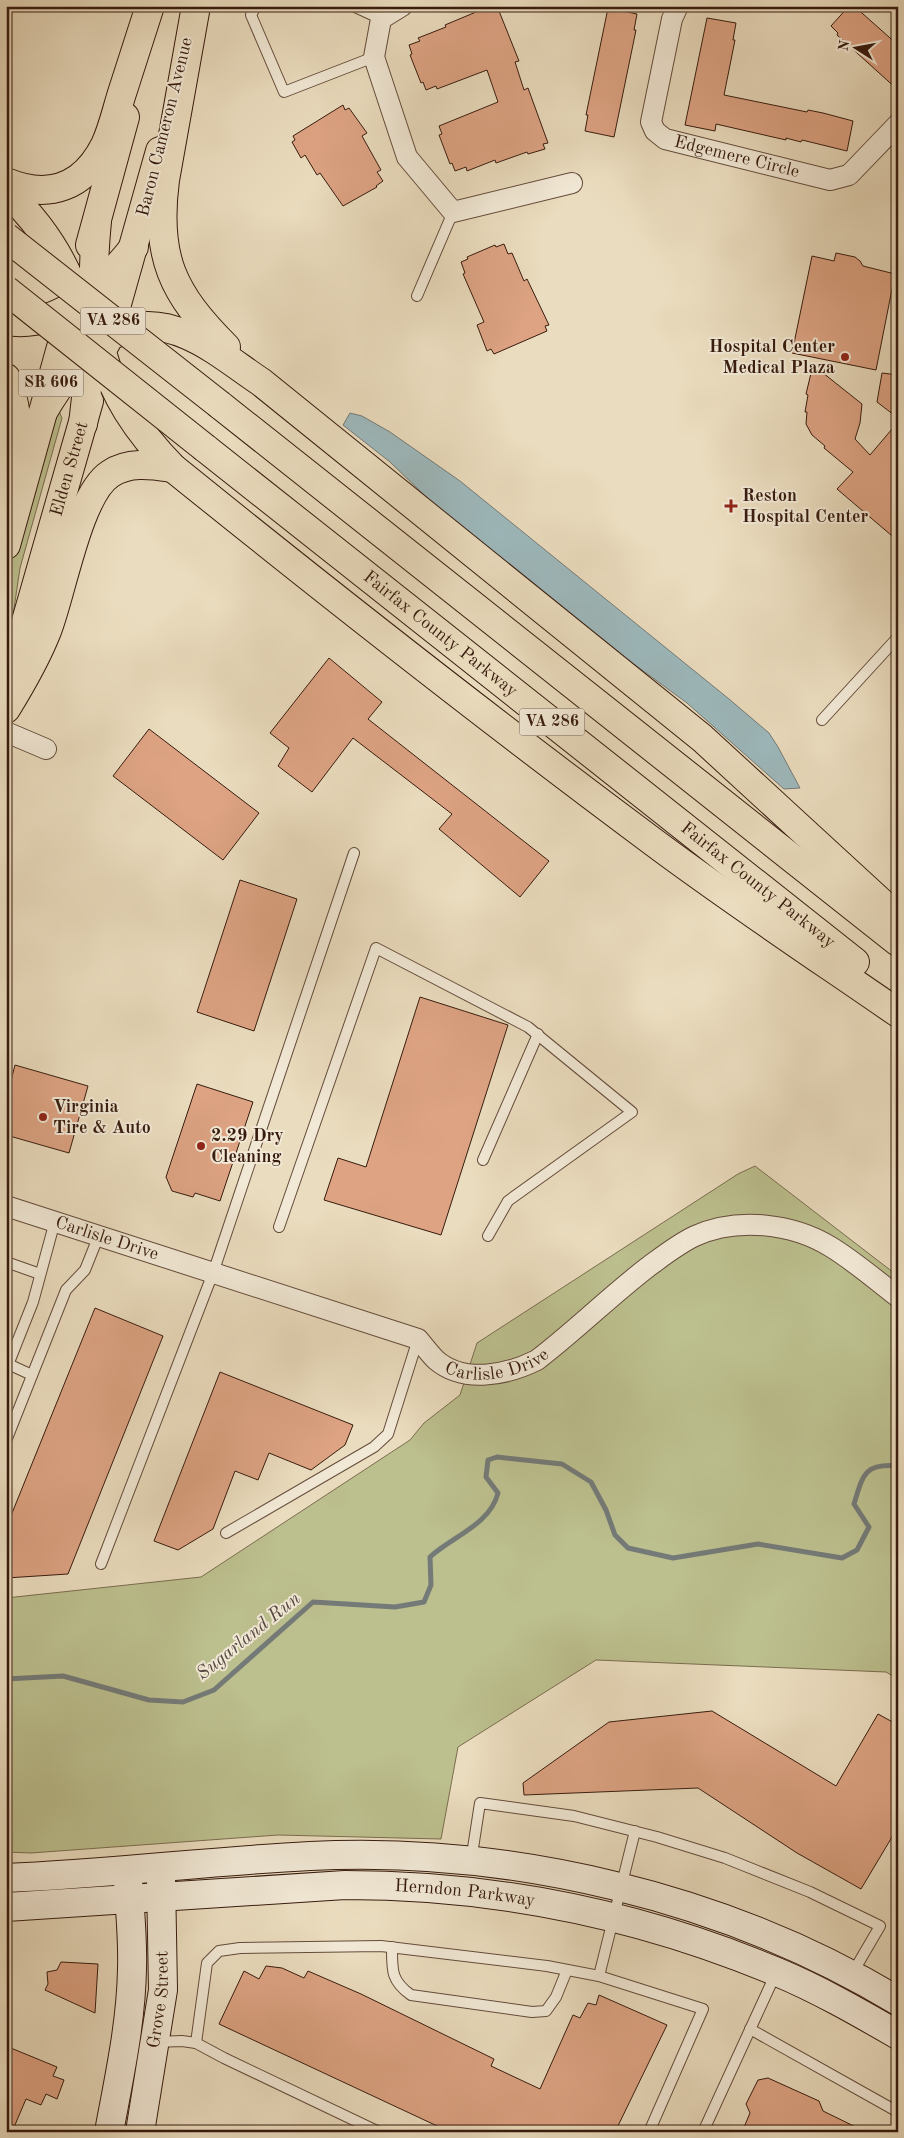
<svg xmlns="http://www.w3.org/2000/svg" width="904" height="2138" viewBox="0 0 904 2138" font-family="'Old Standard TT',serif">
<rect width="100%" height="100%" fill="#eadcbe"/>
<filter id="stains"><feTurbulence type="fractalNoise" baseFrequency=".004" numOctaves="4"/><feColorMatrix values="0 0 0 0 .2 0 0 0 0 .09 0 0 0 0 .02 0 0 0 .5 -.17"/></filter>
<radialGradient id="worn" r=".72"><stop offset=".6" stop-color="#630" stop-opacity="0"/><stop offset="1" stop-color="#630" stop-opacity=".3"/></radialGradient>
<g fill="#bcbf8e" stroke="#7a6d4e">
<polygon points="59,411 62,418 20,568 11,629 6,645 6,584 9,566 51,414"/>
<polygon points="755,1166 898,1276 898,1679 886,1672 596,1660 458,1747 441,1839 278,1835 31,1853 6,1852 6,1598 201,1577 410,1440 424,1423 460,1395 477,1343 738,1174"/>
</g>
<polygon fill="#9db9bd" stroke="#747a77" points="350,413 362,416 390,432 460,481 729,699 769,733 778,747 800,788 784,789 687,703 601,640 449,519 390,462 343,425"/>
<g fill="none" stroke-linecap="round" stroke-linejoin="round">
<path stroke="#747a77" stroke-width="5" d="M6 1679 63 1676 149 1700 183 1702 214 1690 313 1602 395 1607 424 1602 431 1585 430 1557C451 1537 490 1525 498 1493L486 1477 488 1460 497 1457 562 1464 591 1482 606 1510 615 1535 628 1548 673 1558 758 1544 842 1558 857 1550 869 1527 854 1504C863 1475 864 1463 898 1466"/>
</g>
<g fill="#dda383" stroke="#371b0e">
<polygon points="487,6 497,6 519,61 515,62 524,90 528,88 548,143 543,144 545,149 528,154 527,152 496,163 495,160 467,171 466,167 455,171 452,163 450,164 439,135 442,134 439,126 498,102 487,70 437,89 436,86 426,90 423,82 421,83 410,55 412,54 409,45 420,41 418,38 446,27 445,25 476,12 475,11"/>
<polygon points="849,6 854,6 898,45 898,90 837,35 838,33 831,26"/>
<polygon points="608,8 637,14 634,30 636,30 614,137 585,131 588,115 586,115"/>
<polygon points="707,18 736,23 733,40 735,40 724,95 807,112 808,110 823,113 853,121 847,151 802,140 801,142 786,138 786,140 716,124 715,131 685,125"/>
<polygon points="343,105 345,110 349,108 367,133 362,136 381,170 377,172 383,181 376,186 377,187 343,206 320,173 317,175 305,155 301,158 292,142 295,140 293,136"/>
<polygon points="504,244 508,254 512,253 524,281 527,279 549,325 545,326 547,331 494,354 491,349 487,351 477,325 484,322 463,274 465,273 461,262 468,259 467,257 495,245 496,247"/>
<polygon points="836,253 855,257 860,261 863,266 895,274 876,370 792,353 812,256 834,261"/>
<polygon points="813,365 862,404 860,423 855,439 870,455 898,422 898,541 837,489 853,472 824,448 825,446 812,435 806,424 807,412 805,412 808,395 806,394"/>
<polygon points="882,373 898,375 898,418 877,402"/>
<polygon points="329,658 382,702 368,719 549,861 520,897 439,829 452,814 353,738 312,792 278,766 289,748 270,733"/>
<polygon points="149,729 259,813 223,860 113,776"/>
<polygon points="240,880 297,899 254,1031 197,1012"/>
<polygon points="420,997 508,1025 441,1235 324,1200 338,1158 366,1167"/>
<polygon points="15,1065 88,1086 69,1153 6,1135 6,1100"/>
<polygon points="197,1084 253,1102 220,1201 195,1193 193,1197 172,1191 166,1177"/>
<polygon points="95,1308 163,1336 68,1574 6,1578 6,1528"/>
<polygon points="220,1372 353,1425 345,1445 311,1470 269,1453 258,1480 235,1471 213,1529 178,1550 154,1541"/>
<polygon points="712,1711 836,1786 878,1714 898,1725 898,1827 861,1889 797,1853 698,1788 524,1795 523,1783 609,1722"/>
<polygon points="61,1962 98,1964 95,2013 45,1990 48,1984 47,1972 57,1970"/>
<polygon points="266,1966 282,1968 304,1978 308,1971 361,1994 494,2059 491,2066 540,2089 573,2015 580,2018 588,2003 596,2005 599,1995 667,2025 615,2132 450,2132 219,2024 244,1971 259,1979"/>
<polygon points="6,2046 57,2067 53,2076 64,2080 57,2099 46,2094 41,2105 26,2099 12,2132 6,2132"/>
<polygon points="768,2078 819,2101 823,2111 866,2132 742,2132 750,2113 746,2104 758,2080"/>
</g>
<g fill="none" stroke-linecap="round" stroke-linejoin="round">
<g stroke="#644b3a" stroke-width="12">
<g id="lane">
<polyline points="256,6 251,15 284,92 374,57"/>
<polyline points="353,6 381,19"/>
<polyline points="417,296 453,212"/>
<polyline points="822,720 898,637"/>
<polyline points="483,1160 538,1034"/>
<polyline points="279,1227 376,948 528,1027 632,1112 508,1201 488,1236"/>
<polyline points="6,1262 40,1274"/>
<polyline points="8,1364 32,1375"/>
<polyline points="6,1370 33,1302 55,1221"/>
<polyline points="6,1441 66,1290 85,1270 99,1235"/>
<polyline points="226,1533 374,1447 388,1434 418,1339"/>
<polyline points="101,1564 213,1273 354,853"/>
<polyline points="471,1861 480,1803 574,1816 657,1837 725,1858 810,1892 880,1926 852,1974"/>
<path d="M392 1947C392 1970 391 1981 411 1995L532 2012 546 2011 556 1997 567 1970"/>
<polyline points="599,1976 635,1831"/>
<polyline points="750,2029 898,2112"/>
<polyline points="156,2042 182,2041 196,2043 224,2058 379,2132"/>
<polyline points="196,2043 207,1963 219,1951 240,1948 381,1946 547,1966 599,1976 703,2009 649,2132"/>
<polyline points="703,2132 776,1973"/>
</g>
</g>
<g stroke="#644b3a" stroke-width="22">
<g id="street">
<polyline points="402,6 381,19 374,57 407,157 453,212 572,183"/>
<path id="s1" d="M678 6 672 19 651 122 655 131 665 139 830 180 849 175 898 124"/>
<polyline points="6,732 46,749"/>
<path id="s2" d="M6 1206 418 1339C424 1346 430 1354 436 1360 464 1384 507 1375 537 1360 575 1331 609 1297 648 1267 663 1256 678 1244 695 1236 737 1217 792 1223 831 1247 854 1261 876 1280 898 1297"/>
</g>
</g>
<g stroke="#371b0e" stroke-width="30">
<g id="secondary">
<path d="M6 1878C108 1874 209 1861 310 1856 510 1846 726 1897 898 2001"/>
<path id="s3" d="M6 1907 345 1885C494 1885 639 1914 777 1972 818 1989 858 2012 898 2035"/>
<path d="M109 2132C119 2078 131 2024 132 1969 133 1940 130 1910 128 1881"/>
<path id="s4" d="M140 2132 163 1990 161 1879"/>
</g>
</g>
<g stroke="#371b0e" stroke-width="30">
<g id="primary">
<polyline points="90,245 125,117"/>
<polyline points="106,343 160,151"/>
<polyline points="6,545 70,315"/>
<path id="s5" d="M6 691 89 401"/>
</g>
</g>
<g stroke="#371b0e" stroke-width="30">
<g id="highway">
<path d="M196 6 165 180C155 257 172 293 226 347"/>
<path d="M6 182C49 200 84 187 105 145 113 128 117 108 123 90 132 62 141 34 150 6"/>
<path d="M6 191C38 221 63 257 77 299"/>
<path d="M97 221C87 327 97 390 173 468 329 594 487 718 648 838 729 899 814 955 898 1013"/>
<path d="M6 321C60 330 103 286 134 247"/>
<path d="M6 378C26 425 15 475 6 523"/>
<polyline points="220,405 898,942"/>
<path d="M43 412C74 359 118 304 187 335 213 346 237 366 261 382L702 738 898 918"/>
<polyline points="83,424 87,389 84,344"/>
<path id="s6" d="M205 448 855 962"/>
<path d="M6 709C22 683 36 659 47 631 62 593 78 495 110 474 129 461 152 465 173 468"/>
</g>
</g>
<use href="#lane" stroke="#f1e8d5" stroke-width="10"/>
<use href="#street" stroke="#f1e8d5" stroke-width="20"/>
<use href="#secondary" stroke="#f1e8d5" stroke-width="28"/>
<use href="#primary" stroke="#eadcbe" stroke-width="28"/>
<use href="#highway" stroke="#eadcbe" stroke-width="28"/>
<g stroke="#371b0e" stroke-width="30" stroke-linecap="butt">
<g id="highway-bridge">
<polyline points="6,237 220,405"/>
<polyline points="6,290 205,448"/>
</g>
</g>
<use href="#highway-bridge" stroke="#eadcbe" stroke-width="28"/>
</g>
<g fill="#8f2418" stroke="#f1e8d5" stroke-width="2">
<circle cx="845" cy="357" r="5"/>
<path d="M728.5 498.5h5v5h5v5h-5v5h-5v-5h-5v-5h5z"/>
<circle cx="43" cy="1117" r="5"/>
<circle cx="201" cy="1146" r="5"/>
</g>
<g text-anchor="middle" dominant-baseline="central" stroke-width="4" stroke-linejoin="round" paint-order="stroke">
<g fill="#f1e8d5" stroke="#6f584a" stroke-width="1">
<rect x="80.5" y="307.5" width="65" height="27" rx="4"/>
<rect x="18.5" y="369.5" width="65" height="27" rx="4"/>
<rect x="519.5" y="708.5" width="65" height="27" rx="4"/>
</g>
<g font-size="16" font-weight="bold" fill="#371b0e">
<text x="113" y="321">VA 286</text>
<text x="51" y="383">SR 606</text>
<text x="552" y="722">VA 286</text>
</g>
<g font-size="18" fill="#371b0e" stroke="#f1e8d5">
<text transform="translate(165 127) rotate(-76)">Baron Cameron Avenue</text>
<text stroke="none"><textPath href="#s1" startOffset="216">Edgemere Circle</textPath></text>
<text stroke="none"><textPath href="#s5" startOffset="231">Elden Street</textPath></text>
<text stroke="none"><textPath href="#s6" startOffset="300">Fairfax County Parkway</textPath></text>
<text stroke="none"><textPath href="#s6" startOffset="705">Fairfax County Parkway</textPath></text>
<text stroke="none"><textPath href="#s2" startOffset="106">Carlisle Drive</textPath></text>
<text stroke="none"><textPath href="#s2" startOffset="526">Carlisle Drive</textPath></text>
<text stroke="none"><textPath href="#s3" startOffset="460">Herndon Parkway</textPath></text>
<text stroke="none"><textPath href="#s4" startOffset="134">Grove Street</textPath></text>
</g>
<g font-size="18" font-weight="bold" fill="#371b0e" stroke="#f1e8d5" text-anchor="start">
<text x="835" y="347" text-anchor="end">Hospital Center<tspan x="835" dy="21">Medical Plaza</tspan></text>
<text x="742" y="496">Reston<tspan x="742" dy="21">Hospital Center</tspan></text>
<text x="53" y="1107">Virginia<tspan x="53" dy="21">Tire &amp; Auto</tspan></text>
<text x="211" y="1136">2.29 Dry<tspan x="211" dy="21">Cleaning</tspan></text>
</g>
<g font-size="19" font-style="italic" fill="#564a43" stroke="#f1e8d5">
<text transform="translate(249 1637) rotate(-39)">Sugarland Run</text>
</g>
</g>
<rect width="904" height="2138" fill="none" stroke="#eadcbe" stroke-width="25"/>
<rect x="8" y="8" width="889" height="2123" fill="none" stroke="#371b0e" stroke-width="2.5"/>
<rect x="12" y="12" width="879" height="2113" fill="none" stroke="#371b0e"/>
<g transform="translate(856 48) rotate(281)" stroke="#f1e8d5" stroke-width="4" paint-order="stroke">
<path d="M0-4L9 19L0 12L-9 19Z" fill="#371b0e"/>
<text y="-8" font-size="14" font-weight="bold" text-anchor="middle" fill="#371b0e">N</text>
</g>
<rect width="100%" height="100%" filter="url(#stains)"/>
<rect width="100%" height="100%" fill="url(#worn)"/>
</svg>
